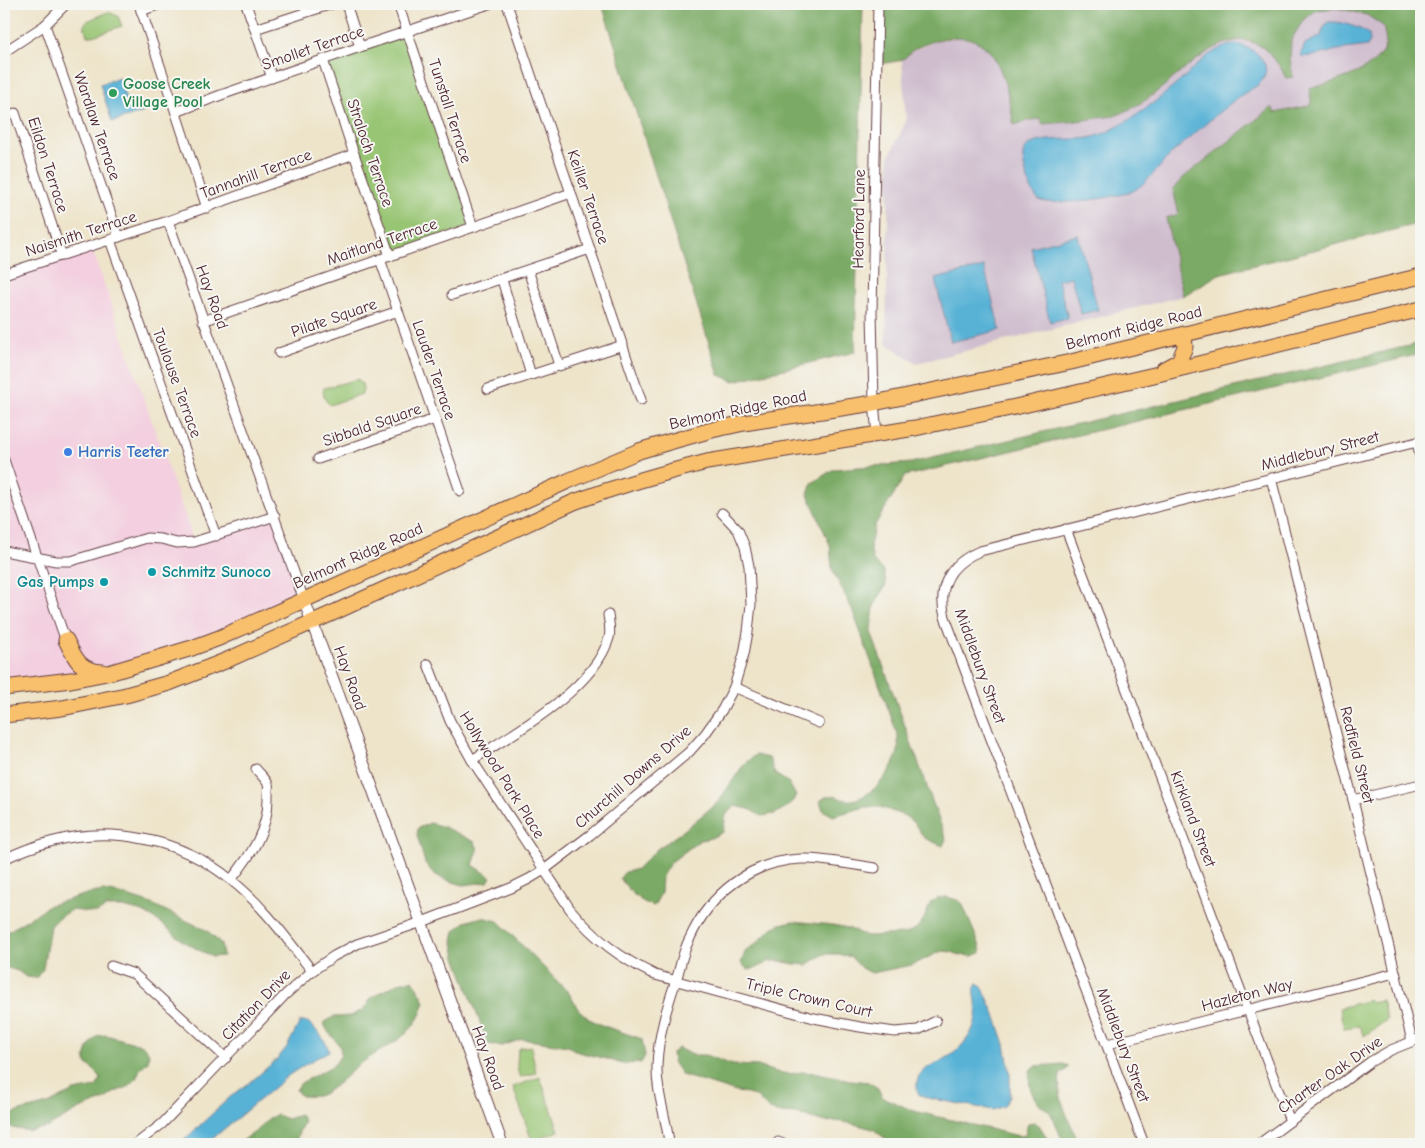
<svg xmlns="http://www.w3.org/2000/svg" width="1425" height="1148" viewBox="0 0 1425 1148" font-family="'Comic Neue',sans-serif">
<rect width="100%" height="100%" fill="#f6f6f2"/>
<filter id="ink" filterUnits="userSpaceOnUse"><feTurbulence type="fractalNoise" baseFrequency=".02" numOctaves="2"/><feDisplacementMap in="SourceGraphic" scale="10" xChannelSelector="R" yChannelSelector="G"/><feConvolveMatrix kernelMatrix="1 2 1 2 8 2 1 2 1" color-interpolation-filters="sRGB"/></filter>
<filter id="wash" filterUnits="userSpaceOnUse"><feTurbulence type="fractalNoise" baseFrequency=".0096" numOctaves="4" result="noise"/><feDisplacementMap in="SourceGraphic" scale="20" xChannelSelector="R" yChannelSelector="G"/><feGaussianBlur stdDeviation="1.12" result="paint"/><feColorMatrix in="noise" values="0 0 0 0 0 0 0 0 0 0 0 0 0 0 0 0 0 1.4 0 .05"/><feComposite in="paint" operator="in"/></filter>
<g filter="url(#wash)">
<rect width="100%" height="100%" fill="#eee4ca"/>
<polygon fill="#f3cfdf" points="91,246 194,542 275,516 304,600 192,648 4,688 4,274"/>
<polygon fill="#cfbdce" points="1337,8 1367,15 1383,26 1386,45 1376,61 1354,75 1310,89 1313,105 1275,113 1271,108 1184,177 1173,189 1180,215 1166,218 1183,296 917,363 886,343 889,157 906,121 902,60 914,50 935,41 959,37 980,42 997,60 1006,84 1014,125 1030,120 1041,119 1042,124 1195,57 1217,39 1230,34 1244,32 1257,36 1267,43 1280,62 1286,77 1293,76 1290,59 1291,40 1304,19 1317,10"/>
<g fill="#98c573" stroke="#71724f">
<polygon points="108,12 118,16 122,26 93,36 87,36 84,25 87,21"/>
<polygon points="407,30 473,227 390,256 323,60"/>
<path d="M358 379C363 383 364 388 362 394L330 405C325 401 322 394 324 388Z"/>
<polygon points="1369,1000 1370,1002 1382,1000 1387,1020 1364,1036 1359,1026 1344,1028 1339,1008"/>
<polygon points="531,1046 536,1073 521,1077 519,1076 517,1065 518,1050 520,1048"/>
<polygon points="540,1077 559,1131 532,1141 513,1087"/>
</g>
<g fill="#7aaa65" stroke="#626448">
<polygon points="602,4 863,4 855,352 734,381 719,375"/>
<path d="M884 4H1421V223L1219 274 1183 296 1166 218 1179 214 1173 189 1184 177 1272 107 1275 113 1312 105 1309 89C1332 82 1377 72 1385 46 1387 41 1384 32 1383 26L1367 15 1337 8 1317 10 1304 19 1291 40 1290 59 1293 77 1286 78C1247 0 1197 62 1150 97 1142 103 1127 111 1117 115 1111 117 1104 117 1098 118 1079 121 1061 123 1042 124L1041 119 1030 120 1014 125C1005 79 998 22 934 41 928 43 919 46 913 50 909 53 906 58 901 60 896 62 888 62 882 64Z"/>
<path d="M1421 343V354L905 476 875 525 870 545 873 561 884 571 886 585 874 606 871 632 946 839 943 846 924 838 915 824 905 816 880 807H865L833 816 823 810 820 801C835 788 837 802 852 800 872 797 890 774 897 755 899 750 898 742 898 736L852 609 832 569 830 545 808 494 812 483 834 469 911 463Z"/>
<path d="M755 755 769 758 775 774 789 783 796 796 790 805 775 814 761 816 749 809 735 806 726 815 723 832 711 838 700 840 670 863 662 876 661 893 654 906C639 902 629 891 620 878L625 872 637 869 657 849 683 831 718 802 744 764Z"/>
<polygon points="430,823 444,827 475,842 478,850 473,865 491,877 488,882 463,885 443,879 433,873 425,863 417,835 418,828"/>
<polygon points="103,891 121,894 152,904 208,931 221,944 223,956 212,957 184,942 160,922 143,912 123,907 107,907 97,913 72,910 62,915 50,926 43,969 36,978 26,977 18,971 4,967 4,934 50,905 87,894"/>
<polygon points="947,897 957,900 962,903 980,946 981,953 972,956 960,955 952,952 942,951 912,965 872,973 861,968 851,957 838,954 824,954 807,965 794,964 779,961 770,961 757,968 748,970 741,963 746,950 756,944 772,928 781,924 792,921 833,925 848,928 866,936 905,934 917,928 924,919 931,902 938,898"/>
<polygon points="482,917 498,921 569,993 578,1009 589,1019 604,1026 642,1039 645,1056 641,1063 622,1064 607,1059 578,1052 568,1046 522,1039 502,1046 488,1044 456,957 453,942 455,931 465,922"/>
<path d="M413 980 425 1001C416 1038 387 1044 360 1064 350 1072 329 1094 317 1096 312 1097 306 1096 301 1096L296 1090 301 1083 334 1065 341 1055 340 1046 329 1033 323 1023 333 1017 351 1016 364 1009 372 997 398 983Z"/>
<path d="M106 1035 142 1045 149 1052 148 1061 140 1069 136 1079 126 1088 115 1092 105 1099 80 1109 48 1127 29 1131 12 1128 4 1120V1117L20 1111 48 1104 74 1091 96 1087 101 1079 96 1072 86 1063C84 1052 90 1045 97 1036Z"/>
<polygon points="678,1048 692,1055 705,1055 733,1065 758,1066 776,1072 789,1074 802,1072 818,1073 850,1080 868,1082 878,1088 882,1097 914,1111 1019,1136 1025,1135 1028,1123 1034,1122 1039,1125 1051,1144 959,1144 939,1140 933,1144 892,1144 873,1129 850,1123 834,1121 826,1122 797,1114 778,1113 767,1108 758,1098 748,1094 736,1092 682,1075 673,1062 672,1053"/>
<path d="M1063 1064 1069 1066 1066 1070 1060 1075C1056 1099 1071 1123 1080 1144H1064C1059 1134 1056 1121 1049 1111 1046 1108 1042 1107 1039 1104 1030 1094 1028 1082 1030 1070L1036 1066Z"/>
<polygon points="277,1115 287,1119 300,1115 304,1121 297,1137 298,1144 238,1144 259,1129 269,1118"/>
</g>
<g fill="#59b2d6" stroke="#526880">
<path d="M1328 22C1340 21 1359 27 1369 34L1370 41 1367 46 1337 50 1319 55 1302 57 1301 53 1305 44 1321 36 1323 29Z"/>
<path d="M1234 44C1249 45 1274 60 1263 79 1259 87 1246 91 1239 97 1215 114 1194 135 1171 154 1162 164 1144 186 1133 191 1121 197 1050 207 1039 200 1033 195 1029 184 1027 177 1025 169 1021 158 1024 151 1031 135 1074 141 1089 138 1097 136 1104 134 1111 130 1135 118 1158 100 1179 82 1198 65 1208 50 1234 44Z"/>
<polygon points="119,78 128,106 141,103 144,112 112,122 100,84"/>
<polygon points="1078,235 1098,310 1081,314 1071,277 1058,280 1068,318 1050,322 1031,247"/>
<polygon points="984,267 1000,330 951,342 935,279"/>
<path d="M977 983 982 986 994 1012 1005 1044 1010 1073V1096L1004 1106 993 1110 928 1098 918 1094C912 1068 932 1067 948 1057 953 1054 959 1049 963 1044 974 1031 978 1019 976 1002 975 994 973 990 977 983Z"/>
<path d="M300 1022H308C316 1030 326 1039 329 1051L306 1064 289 1075 206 1144H180L229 1098 253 1080 277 1059 287 1047Z"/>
</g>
</g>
<g filter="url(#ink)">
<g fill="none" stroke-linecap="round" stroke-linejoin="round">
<g stroke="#633d43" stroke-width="11">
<g id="minor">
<polyline points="139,4 172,101 207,208"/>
<polyline points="246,4 272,78"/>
<polyline points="346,4 360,47"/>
<polyline points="398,4 473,227"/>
<polyline points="507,4 641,400"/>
<polyline points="141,11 160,4"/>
<polyline points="45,25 119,237"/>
<polyline points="255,29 332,4"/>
<polyline points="4,52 45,25 66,4"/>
<polyline points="323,60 354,154 390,256"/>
<polyline points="176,112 221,95 360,47 489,4"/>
<polyline points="15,113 62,256"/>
<path d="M168 221C213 348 259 473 304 600"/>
<polyline points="110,240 216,536"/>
<polyline points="380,259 460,491"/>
<polyline points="528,270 559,365"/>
<polyline points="4,274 168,221 354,154"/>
<polyline points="502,280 531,375"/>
<polyline points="452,295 590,249"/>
<polyline points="203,321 571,193"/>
<polyline points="279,353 398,311"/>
<polyline points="488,389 623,345"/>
<polyline points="877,434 874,403 872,312 878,4"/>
<polyline points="1417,442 1421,460"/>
<polyline points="318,459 435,419"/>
<polyline points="4,460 62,630 66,640"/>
<polyline points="1271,478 1353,800 1412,1041"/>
<polyline points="1066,529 1290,1121"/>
<polyline points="4,551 56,561 71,561 147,538 161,539 177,543 194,542 275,516"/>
<path d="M428 664 450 721 472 760 570 909C595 939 620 958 655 975L814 1018 860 1027 895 1032 918 1030 936 1021"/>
<polyline points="734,687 819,723"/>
<path d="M472 760C516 732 593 690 609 638 611 631 609 622 608 615"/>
<polyline points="1353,800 1421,784"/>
<path d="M4 859C19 852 34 846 50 842 112 825 181 839 231 880 263 905 287 939 312 971"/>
<path d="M231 880C251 855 269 829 268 796 268 793 269 787 268 784 266 779 259 773 256 769"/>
<polyline points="111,966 134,974 226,1058"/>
<polyline points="1107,1044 1175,1028 1395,973"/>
<polyline points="778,1142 783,1144"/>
<polyline points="136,1144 162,1124 285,995 312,971 334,956 357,944 422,922 511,888 529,879 544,870 590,835 689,752 705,734 722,710 734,687 744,654 748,632 751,604 749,566 745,547 738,530 722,513"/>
<path d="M669 1144C667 1118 656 1094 657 1066 658 1034 668 1004 678 974 681 962 684 949 690 938 710 894 751 861 801 859 822 858 853 865 875 868"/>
<path d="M1144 1144 945 617C937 585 951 563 980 551L1421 441"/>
<polyline points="1259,1144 1370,1062 1391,1050 1421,1038"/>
</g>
</g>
<g stroke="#633d43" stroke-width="13">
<polyline id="tertiary" points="304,600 502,1144"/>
</g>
<g stroke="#633d43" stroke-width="17">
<g id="primary">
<polyline points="1164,369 1179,361 1185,347 1184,334"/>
<path d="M66 640C75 659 80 671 103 672"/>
<polyline points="4,688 71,680 112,672 192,648 219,638 284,609 568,481 639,451 669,442 712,430 744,423 874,403 1071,362 1421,276"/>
<path d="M4 715 62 708 126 695 169 683 225 661 335 612 574 502C618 486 662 473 707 462L915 428 1015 407 1154 375 1421 309"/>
</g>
</g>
<use href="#minor" stroke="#fff" stroke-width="9"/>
<use href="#tertiary" stroke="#fff" stroke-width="11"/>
<use href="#primary" stroke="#f8bf6c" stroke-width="15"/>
</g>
</g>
<circle fill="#2e9e5b" stroke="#f6f6f2" stroke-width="2" cx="113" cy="93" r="5"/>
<circle fill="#3f7fe0" stroke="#f6f6f2" stroke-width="2" cx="68" cy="452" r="5"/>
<g fill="#0f9aa8" stroke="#f6f6f2" stroke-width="2">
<circle cx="152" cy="572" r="5"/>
<circle cx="104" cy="582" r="5"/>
</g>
<g text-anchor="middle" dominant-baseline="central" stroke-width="4" stroke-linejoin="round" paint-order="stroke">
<g font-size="16" fill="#4a1f2b" stroke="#f6f6f2">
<text transform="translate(313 48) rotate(-19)">Smollet Terrace</text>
<text transform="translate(450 111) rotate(72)">Tunstall Terrace</text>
<text transform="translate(97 126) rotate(71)">Wardlaw Terrace</text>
<text transform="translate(370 153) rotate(71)">Straloch Terrace</text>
<text transform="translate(48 165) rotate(72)">Eildon Terrace</text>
<text transform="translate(256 174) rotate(-20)">Tannahill Terrace</text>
<text transform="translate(588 197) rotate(71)">Keiller Terrace</text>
<text transform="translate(859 219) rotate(-89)">Hearford Lane</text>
<text transform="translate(81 234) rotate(-18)">Naismith Terrace</text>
<text transform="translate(382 242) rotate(-19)">Maitland Terrace</text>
<text transform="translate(212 297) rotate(70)">Hay Road</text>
<text transform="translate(334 318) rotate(-19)">Pilate Square</text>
<text transform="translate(1134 328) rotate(-14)">Belmont Ridge Road</text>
<text transform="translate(434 370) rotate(71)">Lauder Terrace</text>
<text transform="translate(177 383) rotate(70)">Toulouse Terrace</text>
<text transform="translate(738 410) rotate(-12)">Belmont Ridge Road</text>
<text transform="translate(372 425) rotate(-19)">Sibbald Square</text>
<text transform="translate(1320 451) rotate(-14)">Middlebury Street</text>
<text transform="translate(358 556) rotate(-24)">Belmont Ridge Road</text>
<text transform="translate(980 666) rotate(70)">Middlebury Street</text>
<text transform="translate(350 678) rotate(70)">Hay Road</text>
<text transform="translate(1357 755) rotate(76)">Redfield Street</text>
<text transform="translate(502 775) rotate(58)">Hollywood Park Place</text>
<text transform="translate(633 777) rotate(-41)">Churchill Downs Drive</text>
<text transform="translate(1193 819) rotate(69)">Kirkland Street</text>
<text transform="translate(1247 995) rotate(-14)">Hazleton Way</text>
<text transform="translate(809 998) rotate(13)">Triple Crown Court</text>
<text transform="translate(256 1005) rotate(-46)">Citation Drive</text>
<text transform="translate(1123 1045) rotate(69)">Middlebury Street</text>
<text transform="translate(488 1058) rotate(70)">Hay Road</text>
<text transform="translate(1330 1075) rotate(-35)">Charter Oak Drive</text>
</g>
<g font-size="16" font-weight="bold" fill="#27864d" stroke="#f6f6f2" text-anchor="start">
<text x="123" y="84">Goose Creek<tspan x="123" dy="18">Village Pool</tspan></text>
</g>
<g font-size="16" font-weight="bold" fill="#366cbe" stroke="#f6f6f2" text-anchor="start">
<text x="78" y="452">Harris Teeter</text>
</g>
<g font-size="16" font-weight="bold" fill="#0d838f" stroke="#f6f6f2" text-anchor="start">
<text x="162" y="572">Schmitz Sunoco</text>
<text x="94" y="582" text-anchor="end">Gas Pumps</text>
</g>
</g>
<rect width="1425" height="1148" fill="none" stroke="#f6f6f2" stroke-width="20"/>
</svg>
